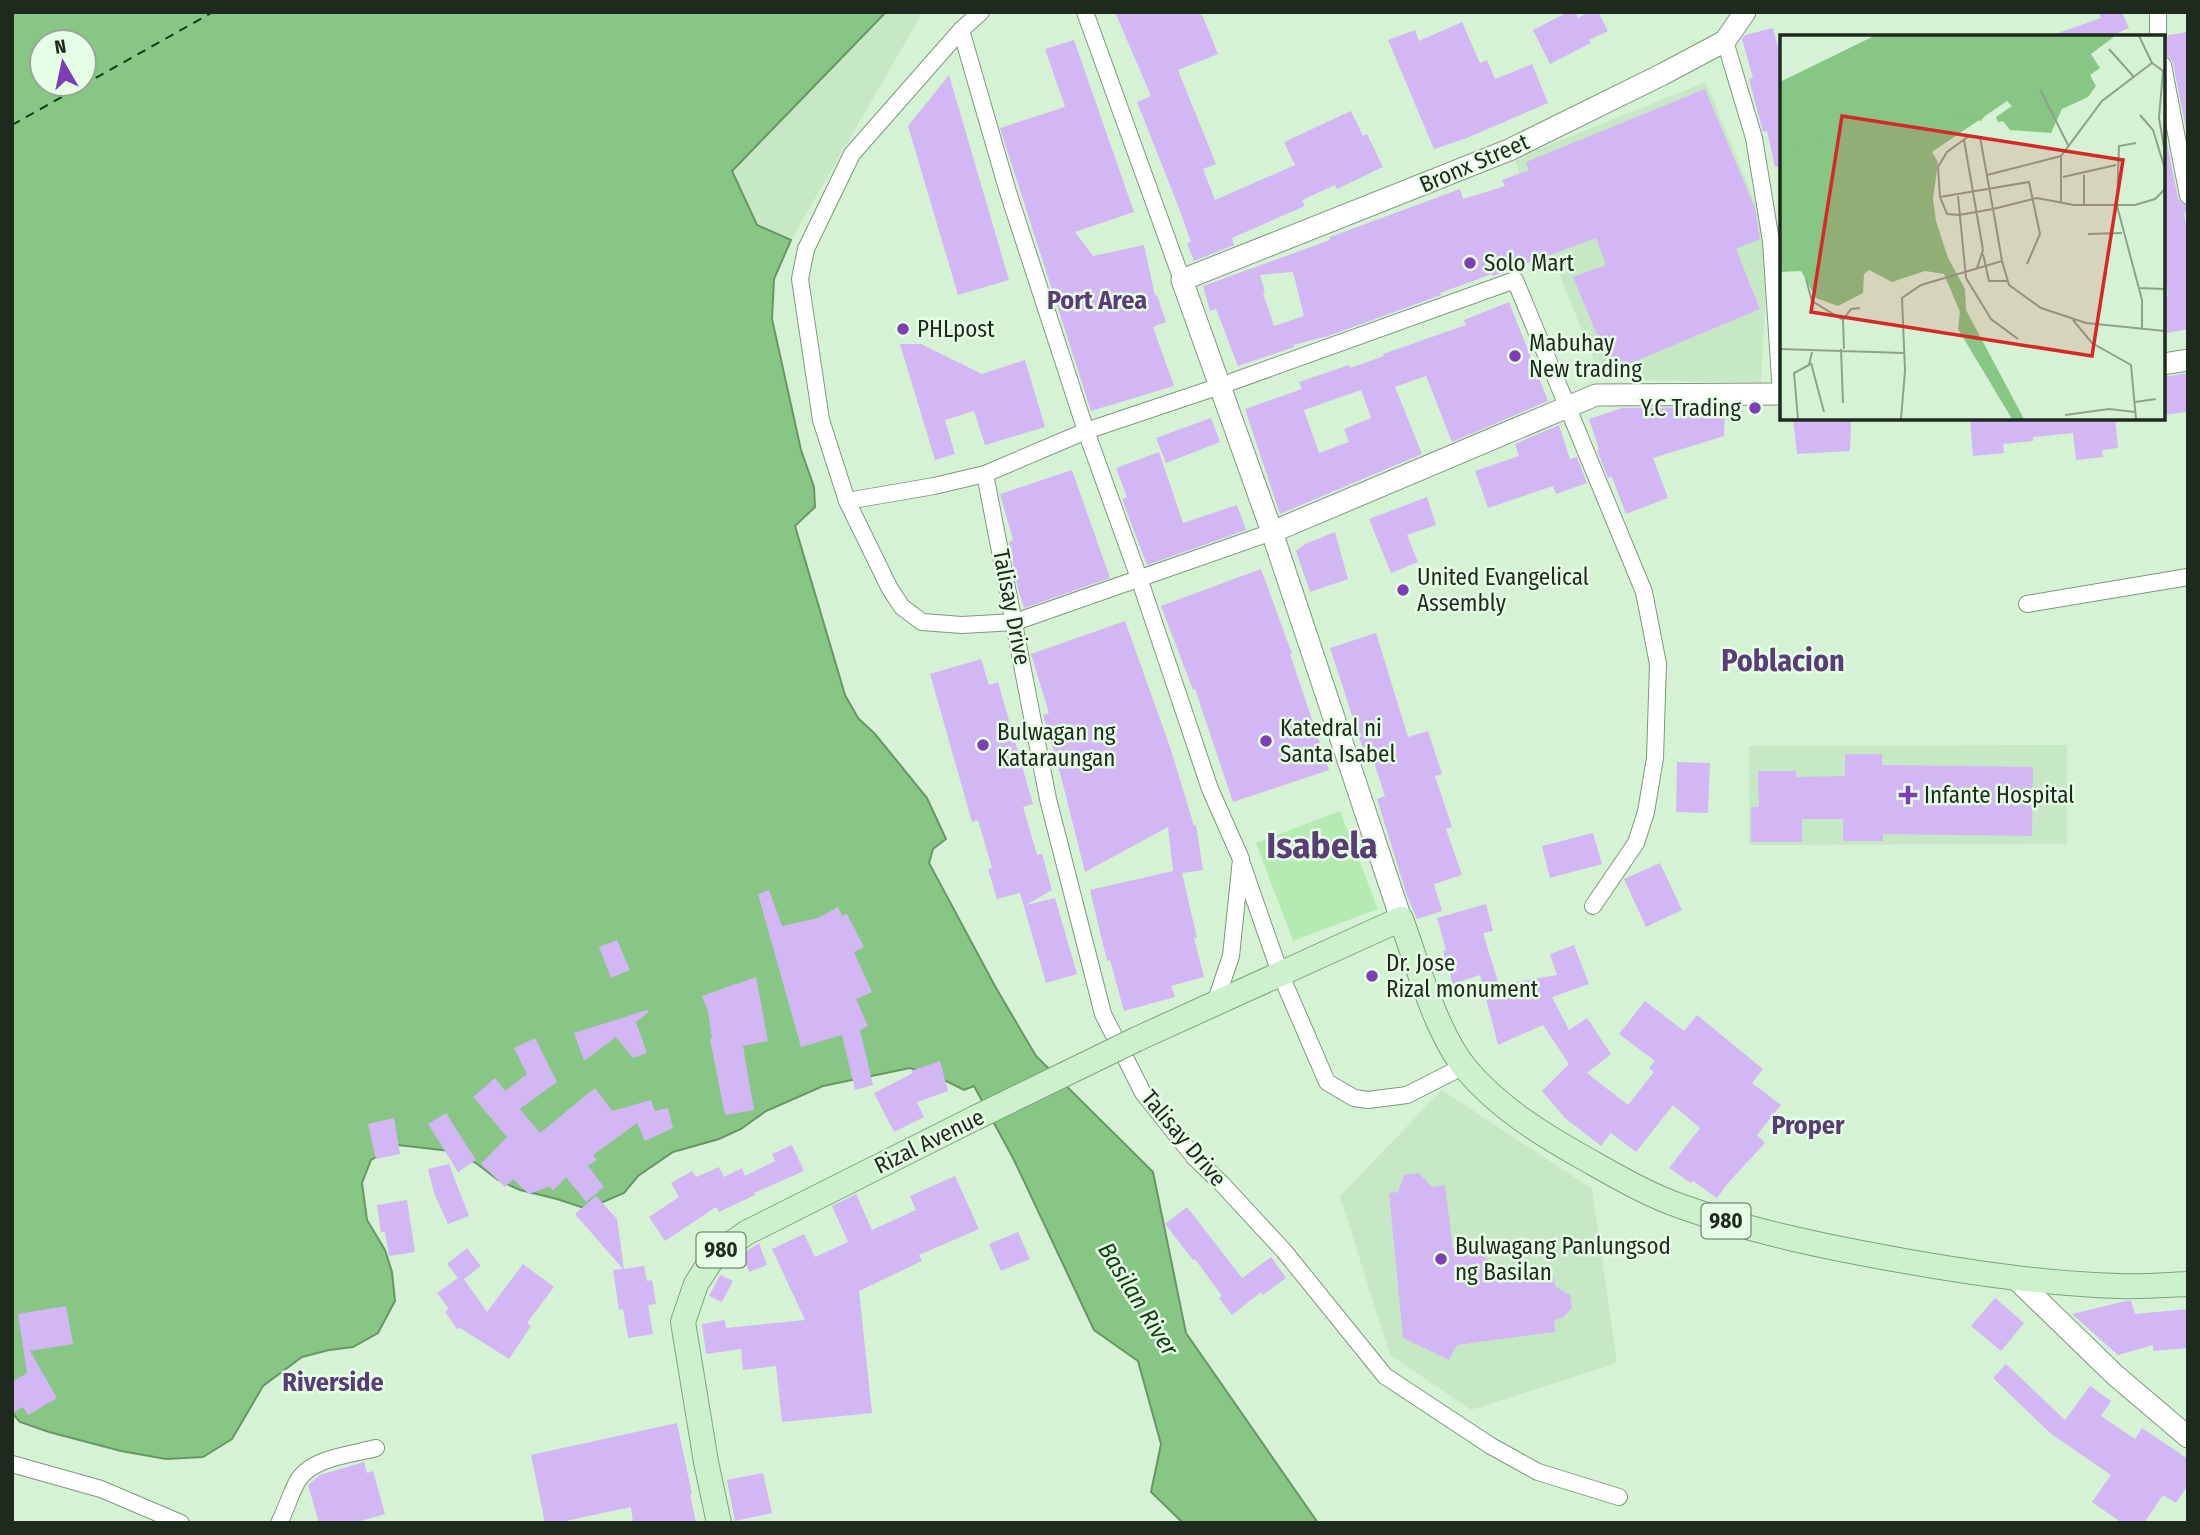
<svg xmlns="http://www.w3.org/2000/svg" width="2200" height="1535" viewBox="0 0 2200 1535" font-family="'Fira Sans Condensed',sans-serif">
<rect width="100%" height="100%" fill="#d6f2d4"/>
<g fill="#c7e8c5">
<polygon points="886,12 923,12 791,240 757,225 732,171"/>
<polygon points="1706,82 1769,236 1761,383 1601,379 1514,159"/>
<polygon points="2067,745 2067,844 1749,845 1749,746"/>
<polygon points="1442,1090 1592,1189 1617,1363 1471,1410 1390,1355 1340,1196"/>
</g>
<polygon fill="#b5ebb3" points="1340,811 1378,909 1293,941 1256,843"/>
<path fill="#87c685" stroke="#689766" stroke-width="2" fill-rule="evenodd" d="M12 12H886L732 171 757 225 791 240 774 279 772 319 801 450 814 487 815 507 795 526 845 695 858 718 875 734 927 798 946 839 933 849 929 863 996 988 1036 1056 1153 1172 1186 1333 1318 1523H1183L1151 1492 1161 1444 1138 1361 1094 1330 1014 1160 974 1086 964 1090 940 1078 910 1068 823 1086 766 1111 741 1129 719 1139 673 1152 638 1176 624 1193 587 1209 557 1199 520 1190 498 1180 476 1163 450 1151 398 1145 371 1160 362 1183 367 1220 385 1250 392 1272 395 1301 378 1333 353 1347 329 1350 302 1357 263 1386 232 1439 203 1457 166 1459 121 1451 49 1432 20 1422 12 1413ZM42 42H84V84H42Z"/>
<g fill="none" stroke-linecap="round" stroke-linejoin="round">
<polyline stroke="#103c11" stroke-width="2" stroke-dasharray="9 7" stroke-linecap="butt" points="12,125 213,12"/>
</g>
<g fill="#d3b7f4" fill-rule="evenodd">
<polygon points="1115,12 1199,12 1203,17 1218,54 1178,70 1216,164 1203,169 1215,200 1295,165 1284,142 1351,111 1363,136 1367,134 1383,167 1337,189 1335,185 1302,200 1305,206 1232,238 1234,245 1194,261 1187,243 1191,242 1179,208 1137,102 1151,96"/>
<polygon points="1568,12 1575,12 1578,18 1589,12 1598,12 1608,31 1589,40 1591,43 1550,64 1533,30"/>
<polygon points="2099,12 2122,12 2129,28 2109,37 2055,37 2055,34 2101,18"/>
<polygon points="1462,22 1480,63 1487,60 1495,79 1532,64 1548,103 1467,138 1434,149 1388,40 1415,30 1419,41"/>
<polygon points="1773,28 1782,63 1782,166 1775,167 1767,131 1763,132 1749,79 1753,78 1742,39 1745,35"/>
<polygon points="2188,32 2188,139 2173,63 2170,58 2165,55 2163,46 2168,35"/>
<polygon points="1074,40 1134,212 1075,232 1093,256 1144,245 1155,296 1157,295 1166,322 1153,327 1174,386 1091,411 1000,128 1065,107 1045,49"/>
<polygon points="949,75 1009,280 958,295 908,126"/>
<path d="M1705 89 1755 208 1760 239 1736 249 1760 309 1612 371 1573 277 1606 265 1596 238 1493 276 1492 274 1440 293 1441 295 1328 336 1293 345 1294 347 1238 366 1216 309 1210 311 1203 286 1330 240V237L1460 189 1463 199 1505 186 1502 180 1529 170 1526 162ZM1293 272 1304 316 1274 326 1263 293 1265 292 1260 275Z"/>
<polygon points="2163,133 2165,133 2178,198 2181,203 2188,206 2188,212 2184,213 2188,235 2188,329 2163,334 2163,297 2168,296 2163,265"/>
<path d="M1509 302 1548 401 1452 442 1426 376 1395 387 1422 454 1280 514 1245 409 1302 389 1299 382 1349 365 1350 368 1384 356 1383 354 1466 325 1464 320ZM1361 390 1371 418 1344 429 1349 442 1319 453 1304 410Z"/>
<polygon points="900,344 921,344 982,374 1025,360 1045,427 985,445 974,411 945,420 955,454 935,460"/>
<polygon points="2188,373 2188,412 2163,415 2163,377"/>
<polygon points="1725,407 1724,436 1653,458 1668,498 1626,514 1612,477 1608,478 1597,450 1599,449 1589,419 1622,408"/>
<polygon points="1211,418 1220,442 1166,463 1156,438"/>
<polygon points="1793,418 1851,418 1850,451 1797,454"/>
<polygon points="1970,418 2115,418 2118,448 2102,450 2103,457 2076,460 2073,433 2033,437 2033,441 2003,444 2004,453 1973,456"/>
<polygon points="1559,425 1570,459 1577,457 1587,483 1556,494 1553,486 1488,508 1475,471 1519,456 1515,444"/>
<polygon points="1159,452 1183,523 1237,505 1246,530 1147,565 1122,499 1127,497 1116,468"/>
<polygon points="1072,470 1110,578 1024,608 1018,589 1009,542 1013,540 1000,494"/>
<polygon points="1427,497 1436,525 1407,535 1418,562 1391,573 1369,519"/>
<polygon points="1335,532 1348,579 1310,592 1296,551 1305,544"/>
<polygon points="1261,569 1292,654 1290,654 1329,770 1233,802 1195,689 1193,690 1161,606"/>
<polygon points="1125,621 1171,750 1194,826 1196,825 1203,870 1182,873 1197,938 1194,938 1204,977 1171,986 1175,997 1124,1011 1110,960 1107,961 1090,890 1173,871 1168,827 1085,872 1060,773 1043,715 1049,713 1031,654"/>
<polygon points="1376,633 1408,737 1428,731 1442,774 1435,776 1452,827 1446,829 1462,875 1434,884 1442,911 1417,919 1407,896 1377,799 1385,796 1369,747 1363,749 1330,648"/>
<polygon points="981,659 989,685 998,682 1033,804 1023,807 1037,855 1042,854 1052,890 1026,905 1055,898 1077,974 1046,983 1020,893 997,899 988,869 992,868 978,820 972,822 930,674"/>
<polygon points="1845,754 1882,754 1882,765 2033,767 2032,836 1883,834 1883,841 1843,841 1843,819 1802,819 1802,842 1751,842 1751,807 1759,807 1758,771 1796,771 1796,777 1845,776"/>
<polygon points="1677,762 1710,763 1708,813 1676,812"/>
<polygon points="1593,833 1602,864 1550,878 1542,846"/>
<polygon points="1660,863 1682,910 1646,927 1624,879"/>
<polygon points="769,890 782,926 818,918 838,907 842,916 847,914 864,947 854,952 872,992 856,999 868,1026 860,1030 873,1085 855,1090 842,1035 801,1047 758,894"/>
<polygon points="1486,904 1493,931 1483,933 1499,985 1557,975 1550,954 1574,945 1589,984 1552,997 1569,1030 1587,1018 1611,1054 1587,1073 1628,1105 1654,1072 1649,1068 1655,1061 1619,1034 1645,1001 1684,1031 1697,1015 1763,1069 1752,1083 1781,1105 1757,1135 1765,1143 1728,1183 1717,1198 1693,1181 1691,1183 1669,1168 1700,1128 1673,1105 1636,1152 1611,1133 1601,1146 1565,1118 1542,1091 1569,1064 1543,1025 1498,1045 1480,975 1453,984 1443,951 1446,950 1437,918"/>
<polygon points="617,940 630,970 611,978 599,947"/>
<polygon points="756,977 768,1041 743,1046 754,1110 725,1115 710,1039 712,1038 708,1011 702,996"/>
<polygon points="647,1010 649,1012 636,1022 647,1053 633,1058 616,1037 584,1061 574,1033"/>
<polygon points="535,1038 557,1082 520,1109 540,1133 595,1088 612,1111 651,1100 655,1111 668,1108 673,1128 645,1141 637,1123 593,1155 597,1160 588,1166 604,1187 586,1202 566,1177 553,1191 550,1186 529,1194 513,1179 505,1187 481,1164 507,1137 473,1097 495,1078 505,1091 527,1074 514,1048"/>
<polygon points="940,1061 948,1091 917,1102 924,1117 894,1132 874,1093 913,1073 911,1071"/>
<polygon points="446,1113 476,1160 458,1172 428,1124"/>
<polygon points="394,1118 400,1154 376,1159 368,1124"/>
<polygon points="792,1145 804,1171 754,1193 755,1195 719,1212 716,1207 665,1241 649,1217 679,1197 671,1183 692,1171 696,1177 719,1167 724,1177 742,1168 745,1176 775,1161 772,1154"/>
<polygon points="449,1164 469,1216 448,1224 434,1193 428,1169"/>
<polygon points="1419,1173 1432,1187 1445,1185 1453,1249 1464,1241 1498,1268 1498,1283 1553,1276 1556,1287 1570,1295 1572,1308 1564,1317 1554,1320 1555,1332 1457,1345 1449,1360 1403,1338 1389,1193 1398,1192 1404,1175"/>
<polygon points="955,1176 979,1229 919,1255 922,1261 859,1291 872,1413 782,1422 776,1366 743,1370 741,1349 706,1354 702,1324 725,1320 726,1328 805,1320 772,1249 804,1234 815,1257 848,1242 832,1206 856,1194 872,1230 916,1210 910,1196"/>
<polygon points="596,1196 617,1219 624,1269 644,1266 647,1281 652,1280 656,1304 648,1305 653,1334 628,1338 623,1309 619,1310 613,1270 623,1269 575,1214"/>
<polygon points="407,1200 415,1252 389,1256 385,1232 381,1232 377,1205"/>
<polygon points="1187,1207 1242,1278 1271,1257 1286,1278 1263,1295 1261,1292 1232,1315 1219,1298 1222,1296 1195,1259 1193,1260 1165,1224"/>
<polygon points="1018,1232 1030,1259 1001,1271 989,1244"/>
<polygon points="759,1243 767,1265 749,1272 742,1254"/>
<polygon points="467,1248 481,1266 464,1279 487,1312 523,1264 554,1287 527,1323 531,1326 509,1359 460,1328 457,1329 445,1312 449,1309 437,1293 458,1278 447,1264"/>
<polygon points="720,1275 733,1281 722,1302 709,1296"/>
<polygon points="1995,1298 2024,1323 2001,1351 1971,1326"/>
<polygon points="2126,1301 2131,1301 2135,1314 2188,1309 2188,1348 2153,1351 2153,1345 2118,1355 2072,1314"/>
<polygon points="66,1306 73,1344 30,1351 57,1398 28,1415 23,1407 12,1413 12,1382 27,1373 18,1314"/>
<polygon points="2006,1364 2065,1420 2090,1386 2111,1401 2101,1416 2135,1439 2142,1428 2188,1459 2188,1485 2176,1503 2163,1495 2144,1523 2122,1523 2092,1502 2111,1475 2050,1433 1993,1378"/>
<polygon points="677,1423 692,1494 690,1494 696,1523 633,1523 631,1507 556,1523 545,1523 531,1455"/>
<polygon points="364,1462 367,1473 373,1471 385,1514 353,1523 319,1523 308,1485 320,1475"/>
<polygon points="763,1473 772,1513 735,1521 727,1480"/>
</g>
<g fill="none" stroke-linecap="round" stroke-linejoin="round">
<g stroke="#7e987d" stroke-width="18">
<g id="street">
<polyline points="981,12 961,30 852,154 806,249 800,279 821,420 847,501 890,589 902,607 922,622 962,625 1015,622 1272,532"/>
<polyline points="1085,12 1182,280"/>
<polyline points="2158,12 2158,37"/>
<polyline points="961,30 1008,192 1086,431 1139,578 1210,789 1241,859 1231,956 1215,1003"/>
<polyline points="1725,41 1754,138 1771,241 1781,394"/>
<polyline points="2163,65 2188,196"/>
<polyline points="985,474 1048,799 1103,1014 1143,1093 1194,1157 1222,1184 1284,1251 1385,1376 1491,1446 1538,1472 1619,1497"/>
<polyline points="847,501 934,486 985,474 1086,431 1220,386 1515,280 1644,592 1658,664 1655,758 1646,812 1636,843 1593,906"/>
<polyline points="2027,604 2188,577"/>
<polyline points="1242,864 1280,973 1327,1082 1354,1098 1368,1100 1407,1095 1464,1066"/>
<polyline points="12,1464 101,1489 181,1523"/>
<path d="M279 1523C286 1510 290 1495 297 1482 311 1457 351 1455 376 1448"/>
</g>
</g>
<g stroke="#7e987d" stroke-width="23">
<g id="secondary">
<polyline points="2163,364 2188,360"/>
<polyline points="1272,532 1596,395 1782,394"/>
<polyline points="1401,919 1272,532 1182,280 1509,150 1663,74 1725,41 1745,12"/>
<polyline points="2015,1278 2115,1375 2188,1437"/>
</g>
</g>
<g stroke="#7ca57b" stroke-width="26">
<g id="primary">
<path d="M1137 1039 1401 919C1417 963 1436 1033 1466 1069 1498 1107 1541 1134 1584 1158 1616 1176 1648 1195 1683 1207 1753 1232 1826 1247 1899 1260 1971 1273 2045 1284 2119 1286 2142 1287 2165 1285 2188 1284"/>
<polyline points="719,1523 706,1462 683,1322 696,1284 714,1256 746,1233 975,1118"/>
</g>
</g>
<use href="#street" stroke="#fff" stroke-width="16"/>
<use href="#secondary" stroke="#fff" stroke-width="21"/>
<use href="#primary" stroke="#cef1cd" stroke-width="24"/>
<g stroke="#7ca57b" stroke-width="26" stroke-linecap="butt">
<polyline id="primary-bridge" points="975,1118 1137,1039"/>
</g>
<use href="#primary-bridge" stroke="#cef1cd" stroke-width="24"/>
</g>
<g fill="#7e3fb4" stroke="#e7fee6" stroke-width="2.5">
<circle cx="1470" cy="263" r="7"/>
<circle cx="903" cy="329" r="7"/>
<circle cx="1515" cy="356" r="7"/>
<circle cx="1755" cy="408" r="7"/>
<circle cx="1403" cy="590" r="7"/>
<circle cx="1266" cy="741" r="7"/>
<circle cx="983" cy="745" r="7"/>
<path d="M1904.5 784.5h7v7h7v7h-7v7h-7v-7h-7v-7h7z"/>
<circle cx="1372" cy="976" r="7"/>
<circle cx="1441" cy="1259" r="7"/>
</g>
<g text-anchor="middle" dominant-baseline="central" stroke-width="5" stroke-linejoin="round" paint-order="stroke">
<g fill="#e7fee6" stroke="#5b6a5b" stroke-width="2">
<rect x="1701.5" y="1203.5" width="49" height="35" rx="5"/>
<rect x="696.5" y="1232.5" width="49" height="35" rx="5"/>
</g>
<g font-size="21" font-weight="bold" fill="#1f2a1f">
<text x="1726" y="1221">980</text>
<text x="721" y="1250">980</text>
</g>
<g font-size="23" fill="#1f2a1f" stroke="#e7fee6">
<text transform="translate(1474 163) rotate(-23)">Bronx Street</text>
<text transform="translate(1012 607) rotate(79)">Talisay Drive</text>
<text transform="translate(1184 1138) rotate(50)">Talisay Drive</text>
<text transform="translate(929 1141) rotate(-26)">Rizal Avenue</text>
</g>
<g font-size="23" fill="#1f2a1f" stroke="#e7fee6" text-anchor="start">
<text x="1484" y="263">Solo Mart</text>
<text x="917" y="329">PHLpost</text>
<text x="1529" y="343">Mabuhay<tspan x="1529" dy="26">New trading</tspan></text>
<text x="1741" y="408" text-anchor="end">Y.C Trading</text>
<text x="1417" y="577">United Evangelical<tspan x="1417" dy="26">Assembly</tspan></text>
<text x="1280" y="728">Katedral ni<tspan x="1280" dy="26">Santa Isabel</tspan></text>
<text x="997" y="732">Bulwagan ng<tspan x="997" dy="26">Kataraungan</tspan></text>
<text x="1924" y="795">Infante Hospital</text>
<text x="1386" y="963">Dr. Jose<tspan x="1386" dy="26">Rizal monument</tspan></text>
<text x="1455" y="1246">Bulwagang Panlungsod<tspan x="1455" dy="26">ng Basilan</tspan></text>
</g>
<g font-size="24" font-style="italic" fill="#103c11" stroke="#e7fee6">
<text transform="translate(1138 1299) rotate(58)">Basilan River</text>
</g>
<g font-size="26" font-weight="bold" fill="#5a3d78" stroke="#e7fee6">
<text x="1097" y="300">Port Area</text>
<text x="1808" y="1125">Proper</text>
<text x="333" y="1382">Riverside</text>
</g>
<g font-size="30" font-weight="bold" fill="#5a3d78" stroke="#e7fee6">
<text x="1783" y="661">Poblacion</text>
</g>
<g font-size="37" font-weight="bold" fill="#5a3d78" stroke="#e7fee6">
<text x="1322" y="845">Isabela</text>
</g>
</g>
<g transform="translate(1780 35)">
<rect width="385" height="385" fill="#d6f2d4"/>
<path d="M94 1H335L311 19 320 33 310 40 316 51 308 62 282 74 271 98 230 95 223 86 218 87 216 82 232 71 227 66 152 117 158 127 153 164 156 186 168 223 185 254 186 275 244 384H232L178 294 180 277 164 239 145 236 112 247 89 235 84 239 83 258 58 271 36 263 21 236 0 237V47Z" fill="#87c685"/>
<path fill="none" stroke="#87c685" stroke-width="3.5" d="M158 1 202 83M202 83 218 33 245 1M0 119 93 85 150 78 202 84"/>
<path fill="none" stroke="#8da28c" stroke-width="2" d="M359 1 372 28M329 14 353 41M260 54 289 112M360 80 373 95 385 134M184 105 203 215 197 233M356 108 339 111 337 171 362 265V294M207 140 281 121 322 66 372 28 383 36 379 83 385 118M304 140V170M283 142 336 130M178 161 186 243 211 284 238 304M160 162 249 147 260 199 247 229M281 167V121M308 199 342 198M203 219 209 246H227M222 226 213 174 200 102 189 101 167 117 158 132 160 162 167 179 179 180 213 174 257 163 294 170H355L375 164 385 154M26 244 32 266 63 285 64 314M358 253 385 254M63 285 71 274 80 273M293 285 312 308 351 330 356 384M0 314 124 318M61 314 63 368M31 328 44 377M355 367 376 364M285 380 329 374 355 377M18 384 14 338 29 330 32 317M121 384 125 336 122 263 141 250 222 226 229 250 261 273 306 288 385 296"/>
<path fill="#d62828" fill-opacity="0.15" stroke="#d62828" stroke-width="3.5" d="M62 81 343 125 312 321 31 277Z"/>
<rect width="385" height="385" fill="none" stroke="#1f2a1f" stroke-width="3.5"/>
</g>
<rect width="2200" height="1535" fill="none" stroke="#1f2a1f" stroke-width="28"/>
<g transform="translate(63 63) rotate(351)"><circle r="33" fill="#e7fee6" stroke="#97a996" stroke-width="2"/>
<path d="M0-5L12 26L0 18L-12 26Z" fill="#7e3fb4"/>
<text y="-10" font-size="19" font-weight="bold" text-anchor="middle" fill="#1f2a1f">N</text>
</g>
</svg>
